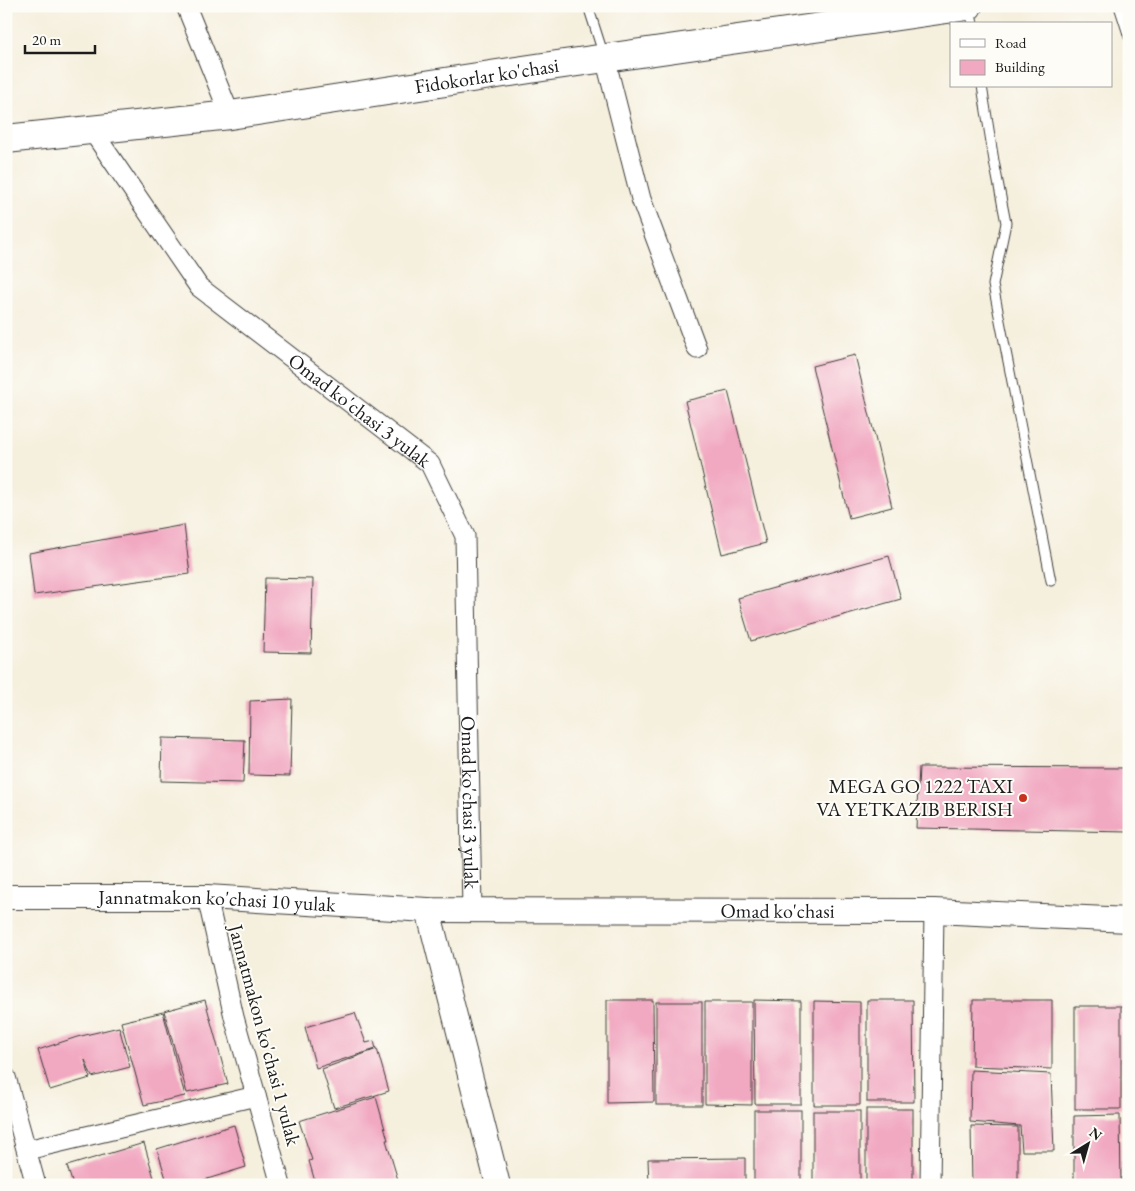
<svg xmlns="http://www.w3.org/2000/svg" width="1135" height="1191" viewBox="0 0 1135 1191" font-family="'EB Garamond',serif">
<rect width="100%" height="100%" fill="#fdfcf7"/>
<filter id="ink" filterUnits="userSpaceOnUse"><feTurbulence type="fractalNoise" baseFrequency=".02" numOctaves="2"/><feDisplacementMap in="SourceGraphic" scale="10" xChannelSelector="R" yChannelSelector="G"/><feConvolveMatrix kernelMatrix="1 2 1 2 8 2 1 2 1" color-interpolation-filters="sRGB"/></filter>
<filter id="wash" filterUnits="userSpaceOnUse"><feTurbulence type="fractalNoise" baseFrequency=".0096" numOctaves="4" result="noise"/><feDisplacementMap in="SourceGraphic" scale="20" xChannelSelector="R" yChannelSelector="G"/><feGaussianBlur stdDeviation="1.12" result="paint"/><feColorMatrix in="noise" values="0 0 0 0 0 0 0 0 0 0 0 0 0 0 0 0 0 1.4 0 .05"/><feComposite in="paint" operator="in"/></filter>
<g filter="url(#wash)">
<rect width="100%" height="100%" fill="#f5efdd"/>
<g id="blocks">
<g fill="#f1a8c1">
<polygon points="855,355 892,507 849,518 812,366"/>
<polygon points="728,391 766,543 722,554 685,401"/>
<polygon points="184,525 190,574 34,595 29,553"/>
<polygon points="889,556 901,599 751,641 738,598"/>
<polygon points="265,578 313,579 311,653 263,652"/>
<polygon points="292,699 290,776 249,775 250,701"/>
<polygon points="162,738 245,740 243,783 161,781"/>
<polygon points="919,767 1129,768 1129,832 916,828"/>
<polygon points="205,1000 228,1084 187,1093 164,1011"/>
<polygon points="607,1000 653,1000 654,1102 607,1103"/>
<polygon points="754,1000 801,1001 801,1104 755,1104"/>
<polygon points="867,1000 913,1000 914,1102 867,1102"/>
<polygon points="973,1000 1052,1000 1052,1069 972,1066"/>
<polygon points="814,1001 860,1002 860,1105 814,1105"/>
<rect x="656" y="1002" width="46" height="103"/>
<polygon points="705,1002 752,1002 752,1105 705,1104"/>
<rect x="1075" y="1006" width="46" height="103"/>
<polygon points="163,1012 185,1096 144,1105 121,1022"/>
<polygon points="355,1013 366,1043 374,1041 376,1049 316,1068 305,1027"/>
<polygon points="119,1027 130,1067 92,1077 85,1060 90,1078 50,1090 38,1050 77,1037"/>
<polygon points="377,1049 389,1091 334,1108 322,1069"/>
<polygon points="971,1070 1051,1074 1054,1151 1022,1151 1020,1126 970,1122"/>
<polygon points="376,1097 388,1140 386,1140 398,1180 382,1185 316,1185 309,1161 312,1160 299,1121"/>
<rect x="866" y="1109" width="47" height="76"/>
<rect x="754" y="1110" width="47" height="75"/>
<rect x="813" y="1111" width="47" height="74"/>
<polygon points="1120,1115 1121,1185 1074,1185 1074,1116"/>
<polygon points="234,1125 246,1167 188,1185 168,1185 157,1149"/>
<polygon points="971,1126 1018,1127 1018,1185 972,1185"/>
<polygon points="144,1143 156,1185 73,1185 67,1166"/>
<polygon points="745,1158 745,1185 649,1185 648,1159"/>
</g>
</g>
</g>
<g filter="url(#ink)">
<use href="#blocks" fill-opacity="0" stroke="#3d3c39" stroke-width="1"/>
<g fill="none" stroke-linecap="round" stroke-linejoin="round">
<g stroke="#3d3c39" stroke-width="11">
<g id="service">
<polyline points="588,6 604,56"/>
<polyline points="1119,6 1129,37"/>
<polyline points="970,9 973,24"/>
<polyline points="982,86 994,161 1006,223 993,285 1051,581"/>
</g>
</g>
<g stroke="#3d3c39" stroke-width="21">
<g id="minor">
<polyline points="186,6 230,115"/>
<polyline points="605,58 641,199 697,349"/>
<path id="s1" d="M91 129 199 287 430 464 465 536 472 910"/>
<polyline points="207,897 234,1017 281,1185"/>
<polyline points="6,1077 36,1185"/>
<polyline points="27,1150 256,1096"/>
<polyline points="930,1185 934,911"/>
</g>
</g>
<g stroke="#3d3c39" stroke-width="26">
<g id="tertiary">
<path id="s2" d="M6 897H207L428 910 934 911 1129 920"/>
<polyline points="428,910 498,1185"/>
</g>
</g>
<g stroke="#3d3c39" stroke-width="30">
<g id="primary">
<path id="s3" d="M6 139 230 115 543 67 968 6"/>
</g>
</g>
<use href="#service" stroke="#fff" stroke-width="9"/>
<use href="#minor" stroke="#fff" stroke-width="19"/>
<use href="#tertiary" stroke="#fff" stroke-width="24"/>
<use href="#primary" stroke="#fff" stroke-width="28"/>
</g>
</g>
<circle fill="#c8321e" stroke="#fdfcf7" stroke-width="2" cx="1023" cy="798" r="5"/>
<g text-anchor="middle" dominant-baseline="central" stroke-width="4" stroke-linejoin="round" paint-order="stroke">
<g font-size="20" fill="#1c1c1c" stroke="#fdfcf7">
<text stroke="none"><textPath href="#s3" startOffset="485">Fidokorlar ko'chasi</textPath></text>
<text stroke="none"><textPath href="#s1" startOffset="394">Omad ko'chasi 3 yulak</textPath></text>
<text stroke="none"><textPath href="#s1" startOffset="829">Omad ko'chasi 3 yulak</textPath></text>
<text stroke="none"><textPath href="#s2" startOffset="211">Jannatmakon ko'chasi 10 yulak</textPath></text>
<text stroke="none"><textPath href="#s2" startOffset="772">Omad ko'chasi</textPath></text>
<text transform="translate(265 1035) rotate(75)">Jannatmakon ko'chasi 1 yulak</text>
</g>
<g font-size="20" fill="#1c1c1c" stroke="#fdfcf7" text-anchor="end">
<text x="1013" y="786">MEGA GO 1222 TAXI<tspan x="1013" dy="23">VA YETKAZIB BERISH</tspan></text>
</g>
</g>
<rect width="1135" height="1191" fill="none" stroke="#fdfcf7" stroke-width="25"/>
<rect x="950" y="22" width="162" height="65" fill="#fdfcf7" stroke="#a3a29f"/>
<rect x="960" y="39" width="25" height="8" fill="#ffffff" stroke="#a3a29f"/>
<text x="995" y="48" font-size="15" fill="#1c1c1c">Road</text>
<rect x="960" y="60" width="25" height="15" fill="#f1a8c1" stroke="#a3a29f"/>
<text x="995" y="72" font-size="15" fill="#1c1c1c">Building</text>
<g transform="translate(1088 1144) rotate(37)" stroke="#fdfcf7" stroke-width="4" paint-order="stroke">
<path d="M0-4L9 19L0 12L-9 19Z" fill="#1c1c1c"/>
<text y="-8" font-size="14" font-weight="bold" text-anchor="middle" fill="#1c1c1c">N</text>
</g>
<path d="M25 45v8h70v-8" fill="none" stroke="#1c1c1c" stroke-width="2.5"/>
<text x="32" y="45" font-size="15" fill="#1c1c1c" stroke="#fdfcf7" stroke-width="4" paint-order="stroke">20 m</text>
</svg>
